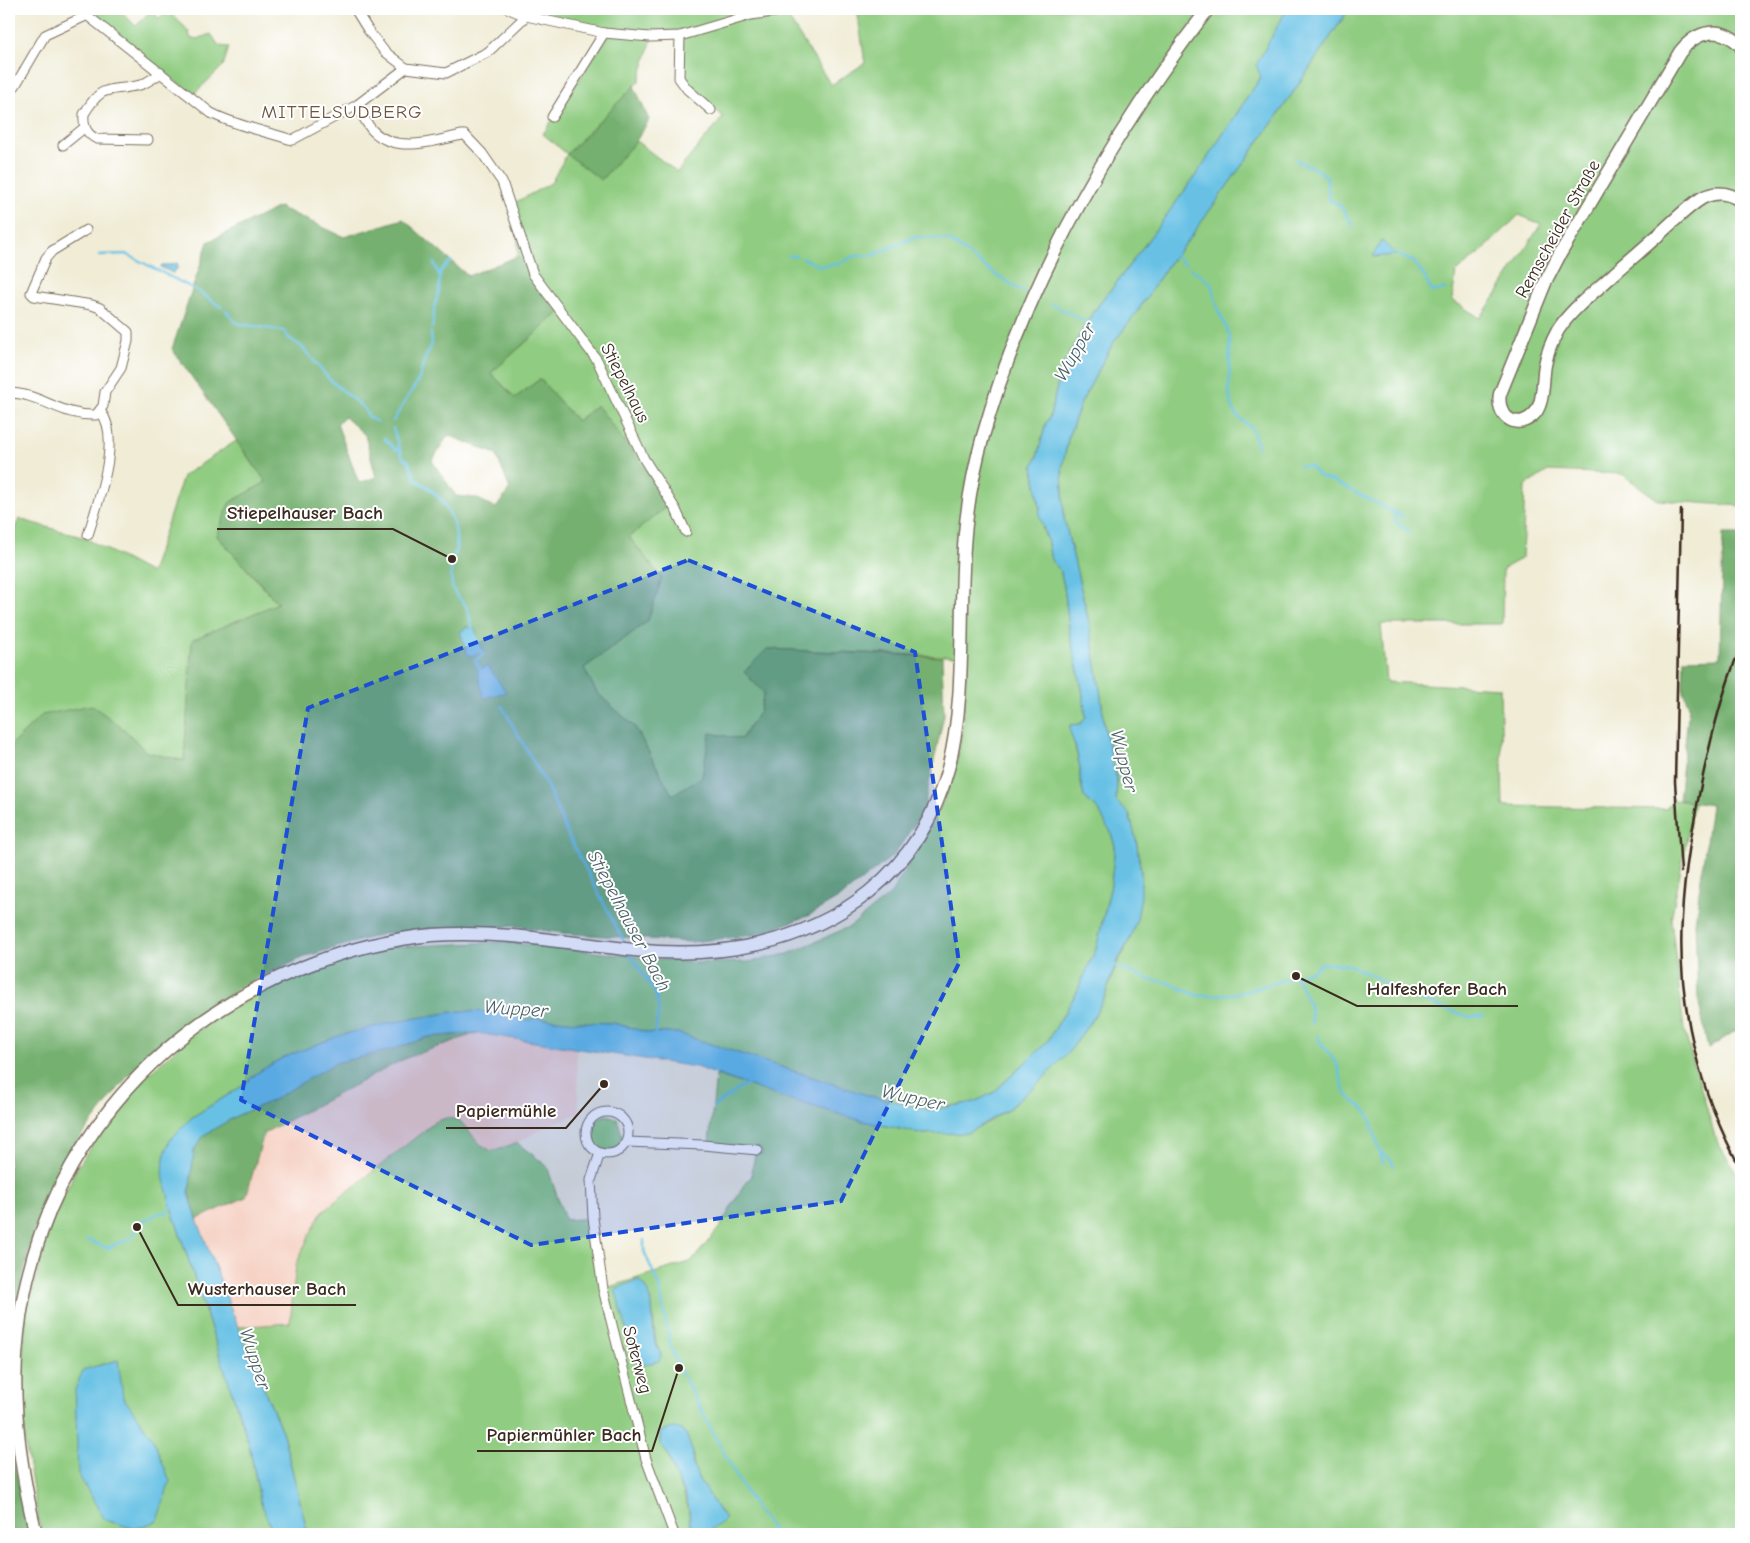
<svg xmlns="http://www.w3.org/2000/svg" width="1750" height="1543" viewBox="0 0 1750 1543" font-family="'Comic Neue',sans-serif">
<rect width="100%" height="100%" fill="#fff"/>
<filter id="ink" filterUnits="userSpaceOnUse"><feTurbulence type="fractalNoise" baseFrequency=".02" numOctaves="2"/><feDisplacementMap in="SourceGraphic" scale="10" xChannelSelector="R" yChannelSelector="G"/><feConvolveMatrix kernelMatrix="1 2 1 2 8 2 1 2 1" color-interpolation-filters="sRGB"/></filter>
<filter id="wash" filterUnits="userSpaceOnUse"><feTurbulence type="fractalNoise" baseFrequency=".0096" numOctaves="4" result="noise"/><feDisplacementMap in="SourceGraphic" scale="20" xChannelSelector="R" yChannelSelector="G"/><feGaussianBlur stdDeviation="1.12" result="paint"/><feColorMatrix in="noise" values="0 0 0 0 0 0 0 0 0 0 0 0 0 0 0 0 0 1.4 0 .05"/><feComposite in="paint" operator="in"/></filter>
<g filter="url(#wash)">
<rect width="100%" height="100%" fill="#f0ecd6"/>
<polygon fill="#f6d2c4" points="477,1033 576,1049 579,1113 548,1126 517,1143 491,1151 480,1144 459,1120 296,1265 290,1323 238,1327 197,1219 246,1197 264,1133 406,1058"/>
<g fill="#90cc81" stroke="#667b50" fill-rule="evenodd">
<polygon points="98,9 118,9 136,26 152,9 158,18 170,13 188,30 191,39 196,39 211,34 219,46 229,47 223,66 193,95 93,15"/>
<path d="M524 9H759H756L759 19 787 16 831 85 865 63 857 9H1287L1273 35 1261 77 1194 178 1111 290 1107 293 1085 325 1061 370 1050 416 1046 423 1037 457 1033 466 1043 531 1047 539 1051 560 1060 570 1064 586 1070 636 1082 689 1086 717 1080 725H1070L1080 768V778L1084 797 1099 810 1107 826 1110 830 1115 846 1111 885 1096 949 1076 994 1047 1042 993 1093 974 1102 931 1110 870 1096 677 1033H650L613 1023 576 1022 536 1018 527 1020 516 1014 460 1011 389 1023 341 1035 282 1058 257 1073 244 1085 191 1118 171 1207 249 1444 260 1500 273 1534H42L39 1523 25 1443 21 1383 26 1314 52 1221 75 1172 102 1129 146 1077 188 1038 227 1011 273 986 330 963 392 947 504 942 693 963 749 962 788 954 851 926 891 894 931 826 946 796 957 760 962 728 967 657 767 649 764 693 759 713 741 739 710 733 702 778 672 795 635 727 597 693 584 668 648 621 597 405 577 421 540 379 515 398 491 373 562 310 518 256 516 202 551 183 567 154 543 134 612 30ZM652 30 683 31V79L723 117 677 172 636 141 567 154 639 81 651 42Z"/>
<path d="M1349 9H1741V506L1658 500 1622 474 1548 471 1525 486 1522 558 1503 569 1502 624H1381L1386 682 1500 688 1503 806 1666 809 1672 800 1694 802 1671 919 1684 1030 1716 1140 1741 1180V1534H308L283 1434 238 1327 290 1323 296 1265 308 1238 322 1212 435 1122 446 1118 459 1120 480 1144 491 1151 517 1143 547 1166 565 1220 593 1218 603 1289 692 1261 720 1227 746 1181 751 1178 755 1154H763L760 1148 709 1144 716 1075 862 1121 924 1134 982 1126 1007 1110 1053 1068 1072 1048 1093 1018 1105 996 1116 966 1130 939 1141 873 1136 839 1129 814 1116 801 1117 781 1104 724 1101 696 1089 622 1064 518 1062 468 1069 435 1081 403 1113 343 1135 315 1168 265 1190 238 1280 112ZM1519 215 1541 224 1497 294 1480 318 1452 300 1456 272 1484 249ZM651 1299 656 1343 661 1355 658 1361 642 1365ZM693 1452C691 1476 711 1502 726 1518L721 1523 690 1524C689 1504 684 1494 676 1477 672 1470 671 1461 668 1454Z"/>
<polygon points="236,441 267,483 230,503 217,536 278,604 192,640 185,761 146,752 125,730 42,716 11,745 9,787 9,543 19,519 85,538 151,573 183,476"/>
<path d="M606 1115 617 1118 624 1142C615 1150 607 1153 596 1146L592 1124 601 1117Z"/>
</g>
<g fill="#74b06f" stroke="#586d46" fill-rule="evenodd">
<polygon points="634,86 649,120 636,141 601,180 567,154"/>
<path d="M279 207 344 237 403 219 468 276 518 256 562 310 491 373 515 398 540 379 577 421 597 405 671 503 629 537 662 578 648 621 584 668 597 693 635 727 672 795 702 777 710 733 741 739 759 713 764 693 744 672 767 649 942 657 944 715 923 811 894 855 843 895 808 916 754 935 691 942 561 933 517 926 386 933 307 956 245 984 153 1049 127 1077 79 1139 46 1202 34 1231 17 1300 9 1383 13 1458 21 1497 31 1534H9V787L11 745 42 715 92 705 125 730 146 752 184 761 192 640 278 603 217 536 229 503 266 482 172 349 208 242ZM345 417 365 435 376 477 359 483 337 424ZM448 435 496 454 510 489 496 508 476 498 456 496 432 461Z"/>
<polygon points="1723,534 1741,534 1741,1027 1708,1049 1698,998 1695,923 1711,805 1679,800 1689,706 1683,691 1684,659 1720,658"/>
<polygon points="477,1033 406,1058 264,1133 246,1197 197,1219 189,1193 194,1150 204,1135 236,1116 271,1101 335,1063 391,1050 428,1037"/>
</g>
<g fill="#68c1e5" stroke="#527682">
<polygon points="1287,9 1349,9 1280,112 1190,238 1168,265 1135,315 1113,343 1081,403 1069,435 1062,468 1064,518 1089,622 1101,696 1104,724 1117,781 1116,801 1129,814 1136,839 1141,873 1141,897 1137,919 1130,939 1115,966 1105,996 1093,1018 1072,1048 1042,1080 1007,1110 968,1133 924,1134 862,1121 778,1096 696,1067 477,1033 428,1037 391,1050 335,1063 271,1101 236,1116 204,1135 194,1150 189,1193 197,1219 238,1327 283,1434 308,1534 273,1534 260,1500 249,1444 171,1207 163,1176 164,1157 170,1140 191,1118 244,1085 257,1073 282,1058 341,1035 389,1023 446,1013 460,1011 498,1012 516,1014 527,1020 536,1018 576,1022 613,1023 650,1033 677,1033 870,1096 931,1110 974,1102 993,1093 1047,1042 1076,994 1096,949 1111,885 1115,846 1110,830 1107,827 1099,810 1084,797 1080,778 1080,768 1076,749 1070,732 1070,725 1080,724 1086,717 1082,689 1070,636 1064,586 1060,570 1051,560 1047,539 1039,515 1040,509 1033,466 1037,457 1046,423 1050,416 1061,370 1085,325 1107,293 1111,290 1194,178 1261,77 1256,65"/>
<polygon points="1381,240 1396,255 1373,257"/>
<polygon points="176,263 178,264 177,269 173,273 160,267 162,265 170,265"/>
<polygon points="467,627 475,629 483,651 474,656 468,655 460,632"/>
<polygon points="488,666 506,692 484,698 477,670"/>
<path d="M638 1280C659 1297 649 1322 656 1344 657 1347 659 1351 661 1355L659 1361 642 1365H638L636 1361 615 1289Z"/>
<polygon points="118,1360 123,1397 153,1439 170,1481 157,1521 135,1529 105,1520 78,1474 75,1390 83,1370"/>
<path d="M673 1428 680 1429 686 1434 693 1453 692 1462 699 1480 719 1511 726 1519C714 1529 704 1536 690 1524L689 1508 684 1492 675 1475 668 1454 660 1444V1432Z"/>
</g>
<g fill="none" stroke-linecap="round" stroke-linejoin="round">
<g stroke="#68c1e5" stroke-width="2.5">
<polyline points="1296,160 1318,170 1326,176 1330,201 1339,204 1353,225"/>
<polyline points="1394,253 1414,262 1423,274 1432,292 1446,288"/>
<polyline points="99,255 126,254 198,291 221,307"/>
<polyline points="1175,255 1185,264"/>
<polyline points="789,256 796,256"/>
<polyline points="803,258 819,266 839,264 854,256 873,255 915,237 934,238 948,240 958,247 996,275 1026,293"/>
<polyline points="434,263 439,275"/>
<polyline points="1190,268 1211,283 1218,310 1230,336 1229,391 1231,405 1236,415 1252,429 1259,448"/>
<polyline points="1052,304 1088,323"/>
<polyline points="226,311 236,323 284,331 289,338 302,347 330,380 364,408 369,417 377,422"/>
<polyline points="432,328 435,304 439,292 440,274 442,269 451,261"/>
<polyline points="393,421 419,379 424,361 432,344 431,333"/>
<polyline points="393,428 399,448"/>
<path d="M384 438 396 450 399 448 403 458 408 460 416 480C441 492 459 520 456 548 456 553 454 555 453 559 450 566 451 578 452 586 454 596 463 600 467 608 470 615 470 623 473 630"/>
<polyline points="1299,466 1309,466 1319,476 1335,482 1404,517"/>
<polyline points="1394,512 1396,522 1409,531"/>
<polyline points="480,649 483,655 475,661 482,671"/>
<polyline points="502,706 548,788 567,833 625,944"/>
<polyline points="630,954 655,992 659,1009 655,1035"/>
<polyline points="1113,965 1150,980 1167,982 1198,996 1232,994 1251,990 1312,971 1322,963 1349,965 1373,976 1406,995 1469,1017 1483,1016"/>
<polyline points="1296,976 1310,1006 1312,1023"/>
<polyline points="1318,1036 1320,1042 1337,1064 1344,1091 1351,1099 1363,1108 1369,1115 1380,1152 1390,1159 1394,1166"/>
<polyline points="713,1107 746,1084"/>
<polyline points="1380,1152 1383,1163"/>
<polyline points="87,1240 107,1248 129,1239 133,1236 137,1227 144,1220 151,1218 158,1213 166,1213 172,1206"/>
<polyline points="644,1240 644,1251 659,1286 670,1344 679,1368 739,1481 756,1509 776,1534"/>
</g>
</g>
</g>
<g filter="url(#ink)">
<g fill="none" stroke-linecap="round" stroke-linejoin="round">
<g stroke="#7a6e5e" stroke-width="11">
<g id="street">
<path d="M79 9 211 113C236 126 265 131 292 140L357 105 406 68 446 73 488 52 526 16"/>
<polyline points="355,9 368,30 384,51 406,68"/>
<polyline points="509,9 526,16 604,33 650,37 680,36 751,15 796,9"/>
<polyline points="680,36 679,78 687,89 711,110"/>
<polyline points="15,86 45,35 88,15"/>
<path d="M357 105C362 114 366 124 373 131 397 154 433 141 462 135H465L482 153 502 182 533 274 597 360 644 459 676 510 686 532"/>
<polyline points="552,117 604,33"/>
<path d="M148 140 97 139C86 134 83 126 84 114 104 81 109 93 140 85 147 83 155 77 161 73"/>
<polyline points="63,145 84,128"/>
<path d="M9 393C40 393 62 417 96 415L103 406 105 392 121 368 128 341V332L100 308 92 305 34 296 31 293 46 258 52 251 86 230"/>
<path d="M88 535C97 504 123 437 100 411"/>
<circle cx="607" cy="1133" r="21"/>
<polyline points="627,1142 703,1145 758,1150"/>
<polyline points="600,1153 591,1180 593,1218 603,1289 646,1459 674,1534"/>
</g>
</g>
<g stroke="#7a6e5e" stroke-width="15">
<g id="primary">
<path d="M1741 46C1721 25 1697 30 1680 52L1560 254 1545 283 1500 394C1496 414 1514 431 1532 416 1545 406 1542 380 1545 365 1547 353 1552 341 1558 330 1572 308 1596 291 1615 273 1632 258 1650 243 1667 227 1678 217 1689 206 1702 198 1716 191 1728 192 1741 201"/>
<path d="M36 1534C20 1469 10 1400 18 1333 38 1160 151 1025 311 964 350 949 391 939 432 935 500 930 567 943 634 950 716 959 803 945 869 892 974 806 958 690 963 569 964 524 971 479 983 436 1027 281 1110 136 1208 9"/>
</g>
</g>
<use href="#street" stroke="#fff" stroke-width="9"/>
<use href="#primary" stroke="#fff" stroke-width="12"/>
<g stroke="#3b2a1e" stroke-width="2.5">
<polyline points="1681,510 1675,782 1681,872"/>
<path d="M1741 646C1723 689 1712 734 1702 780 1693 825 1684 871 1682 918 1677 1004 1699 1093 1741 1169"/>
</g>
</g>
</g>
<path fill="#1d4ed8" fill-opacity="0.2" stroke="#1d4ed8" stroke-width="4" stroke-dasharray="10 6" stroke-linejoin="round" d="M688 560 915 652 959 963 841 1201 531 1245 241 1100 308 708Z"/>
<g text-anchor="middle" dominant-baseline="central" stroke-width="4" stroke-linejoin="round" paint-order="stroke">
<g font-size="18" fill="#3b2a1e" stroke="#fff">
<text transform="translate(1558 229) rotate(-61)">Remscheider Straße</text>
<text transform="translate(625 383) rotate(63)">Stiepelhaus</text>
<text transform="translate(637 1360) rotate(75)">Soterweg</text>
</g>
<g font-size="19" letter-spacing="1" fill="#6d543e" stroke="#fff">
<text x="342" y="112">MITTELSUDBERG</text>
</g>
<g font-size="19" font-style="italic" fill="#4b5f64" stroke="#fff">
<text transform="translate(1075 352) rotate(-60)">Wupper</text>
<text transform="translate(1124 761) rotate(76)">Wupper</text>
<text transform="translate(629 921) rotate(62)">Stiepelhauser Bach</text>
<text transform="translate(516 1009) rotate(4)">Wupper</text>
<text transform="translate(913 1098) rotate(13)">Wupper</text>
<text transform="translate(255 1359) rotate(72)">Wupper</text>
</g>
</g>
<path fill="none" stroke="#3b2a1e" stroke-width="2" d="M452 559L393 529H217M1296 976L1357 1006H1518M604 1084L566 1128H446M137 1227L178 1305H356M679 1368L652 1451H477"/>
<g fill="#3b2a1e" stroke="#fff" stroke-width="2">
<circle cx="452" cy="559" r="5"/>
<circle cx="1296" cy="976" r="5"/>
<circle cx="604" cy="1084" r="5"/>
<circle cx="137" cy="1227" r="5"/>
<circle cx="679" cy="1368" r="5"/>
</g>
<g font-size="19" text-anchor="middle" font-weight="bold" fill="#3b2a1e" stroke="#fff" stroke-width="4" stroke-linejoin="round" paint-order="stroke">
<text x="305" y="519">Stiepelhauser Bach</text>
<text x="1437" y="995">Halfeshofer Bach</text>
<text x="506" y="1117">Papiermühle</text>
<text x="267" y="1295">Wusterhauser Bach</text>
<text x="564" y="1441">Papiermühler Bach</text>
</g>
<rect width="1750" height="1543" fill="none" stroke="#fff" stroke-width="30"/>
</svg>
